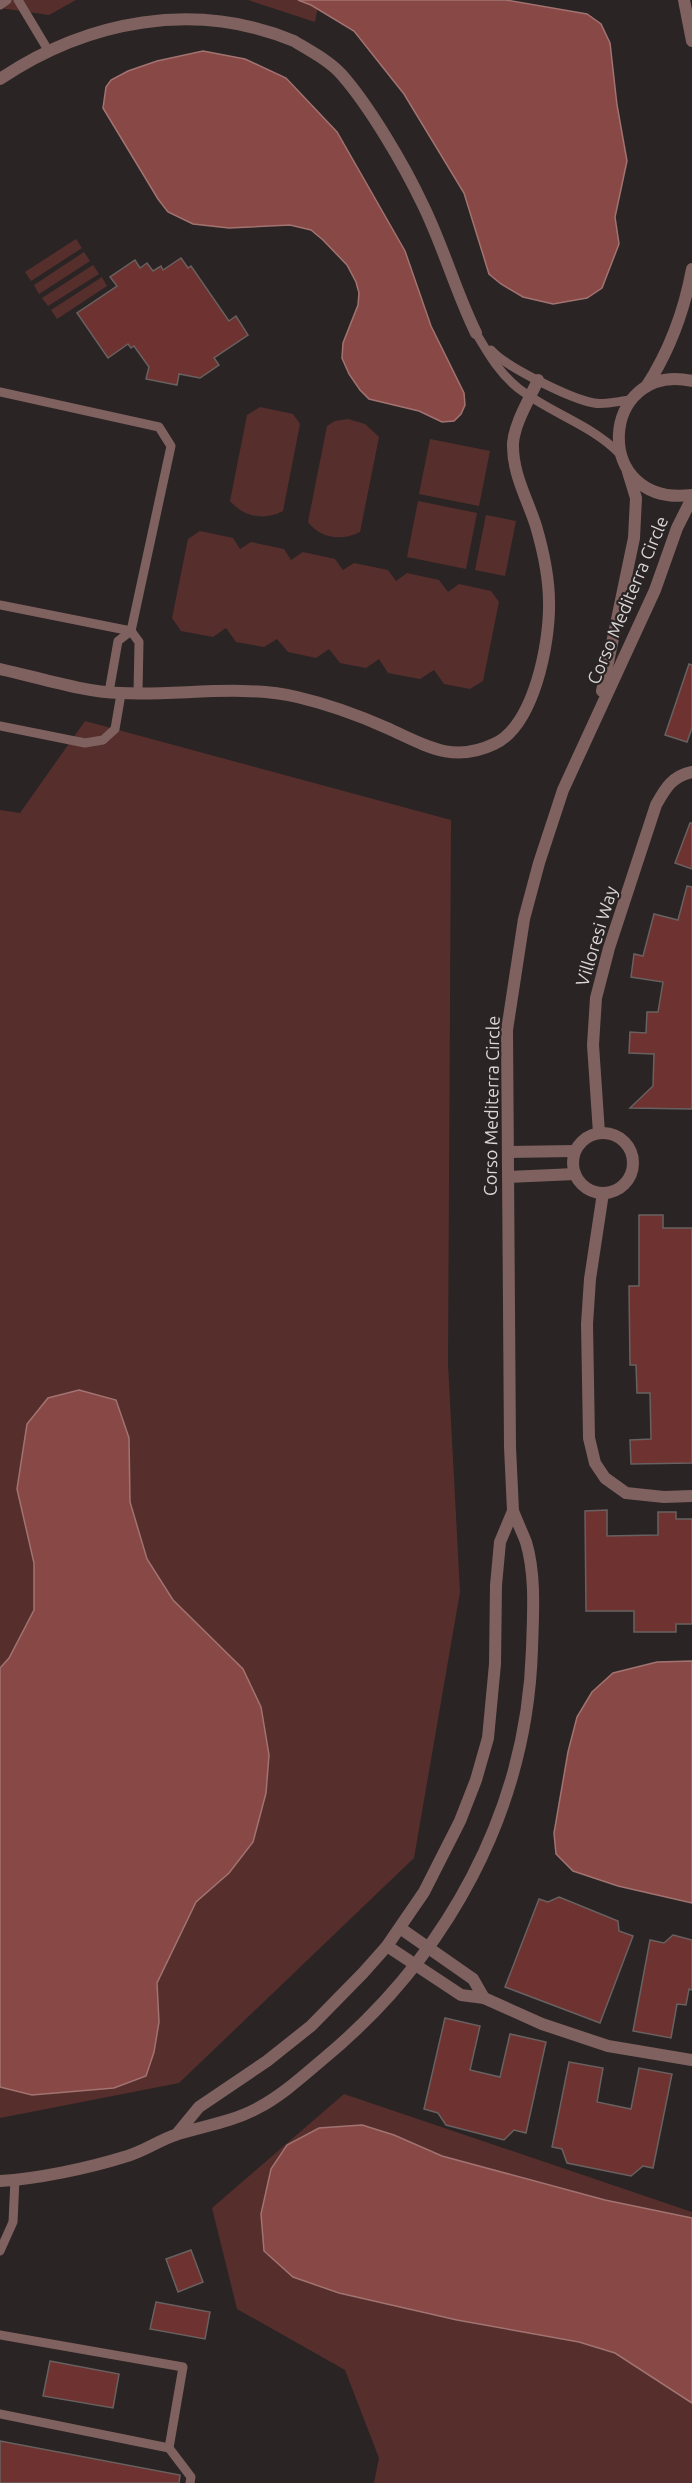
<svg xmlns="http://www.w3.org/2000/svg" width="692" height="2483" viewBox="0 0 692 2483" font-family="Ubuntu,sans-serif">
<rect width="100%" height="100%" fill="#2a2424"/>
<g fill="#562f2d">
<polygon points="0,0 76,0 49,15 0,8"/>
<polygon points="248,0 319,0 315,22"/>
<polygon points="76,239 82,248 31,281 25,272"/>
<polygon points="84,252 90,261 39,294 34,285"/>
<polygon points="93,265 99,274 48,306 42,298"/>
<polygon points="102,277 107,286 57,319 51,310"/>
<path d="M260 407 293 414 300 424 283 511C264 521 244 517 230 501L247 415Z"/>
<path d="M348 419 365 424 379 437 360 532C342 541 321 539 308 522L327 426 335 421Z"/>
<polygon points="430,439 490,451 479,506 419,494"/>
<polygon points="418,501 477,513 466,569 407,557"/>
<polygon points="486,515 516,521 505,576 475,570"/>
<polygon points="200,531 233,538 240,549 251,542 284,549 291,560 303,552 335,559 343,570 354,563 388,570 396,581 407,573 439,580 448,592 459,584 491,591 499,602 483,681 470,689 444,684 434,670 420,679 388,673 379,659 366,668 340,663 329,649 316,658 288,652 277,639 264,647 236,642 226,628 213,637 181,631 172,618 188,539"/>
<polygon points="85,721 451,820 448,1364 460,1592 414,1858 179,2083 0,2118 0,810 20,813"/>
<polygon points="344,2094 692,2212 692,2483 374,2483 379,2458 345,2370 237,2309 212,2208"/>
</g>
<g fill="#884845" stroke="#a17371" stroke-width="1.5">
<polygon points="298,0 506,0 587,14 601,24 610,43 617,105 627,161 615,217 619,244 602,288 587,298 553,304 523,297 501,284 489,274 464,193 404,94 354,31 311,5"/>
<polygon points="203,51 245,59 286,78 337,132 405,251 431,326 464,393 465,405 461,414 454,421 442,422 419,411 369,399 360,390 349,374 342,358 343,343 358,305 359,293 356,282 347,265 323,240 311,230 290,225 229,228 193,224 168,212 158,199 103,108 106,87 111,80 128,71 157,61"/>
<polygon points="79,1390 116,1400 129,1438 130,1502 147,1559 173,1600 243,1669 261,1707 269,1755 266,1793 253,1842 229,1873 196,1902 157,1983 159,2022 154,2052 146,2076 114,2088 32,2095 0,2087 0,1668 9,1658 34,1610 34,1563 17,1489 27,1424 48,1398"/>
<polygon points="692,1661 692,1903 618,1886 573,1871 556,1854 554,1833 568,1752 577,1717 592,1692 613,1673 657,1662"/>
<polygon points="362,2125 394,2135 442,2156 605,2200 692,2218 692,2403 615,2353 579,2342 457,2320 339,2293 293,2277 264,2251 261,2214 271,2169 287,2145 319,2128"/>
</g>
<g fill="#6e3230" stroke="#686160" stroke-width="1.5">
<polygon points="181,258 188,268 191,266 229,321 236,316 248,335 214,358 219,365 200,378 179,374 177,385 146,379 149,367 134,346 131,348 128,344 108,358 77,313 117,286 110,277 135,260 140,268 147,263 153,271 161,266 163,270"/>
<polygon points="689,664 692,665 692,728 687,742 665,735"/>
<polygon points="690,823 692,823 692,869 675,863"/>
<polygon points="687,886 692,887 692,1109 630,1108 653,1086 654,1054 629,1053 630,1032 646,1033 647,1012 658,1012 663,982 631,977 634,954 643,956 654,914 678,920"/>
<polygon points="639,1215 663,1215 663,1228 692,1228 692,1463 631,1464 630,1440 651,1439 650,1393 637,1393 636,1365 630,1365 629,1286 639,1286"/>
<polygon points="607,1510 607,1536 658,1535 658,1512 676,1512 676,1519 692,1519 692,1624 676,1624 676,1632 634,1632 634,1611 586,1611 585,1511"/>
<polygon points="559,1897 618,1921 619,1931 633,1936 600,2023 505,1987 539,1899 548,1902"/>
<polygon points="673,1935 692,1940 692,1990 689,1989 686,2005 677,2004 671,2038 633,2031 650,1940 664,1943"/>
<polygon points="445,2018 480,2026 470,2070 500,2077 510,2034 546,2042 526,2133 514,2130 504,2140 446,2125 438,2113 424,2109"/>
<polygon points="569,2062 603,2068 597,2102 631,2109 639,2068 672,2074 653,2168 643,2166 631,2176 567,2163 562,2149 552,2147"/>
<polygon points="191,2250 203,2282 178,2292 166,2259"/>
<polygon points="156,2302 210,2312 205,2339 150,2329"/>
<polygon points="50,2361 119,2374 113,2408 43,2396"/>
<polygon points="0,2441 180,2475 179,2483 0,2483"/>
</g>
<g fill="none" stroke-linecap="round" stroke-linejoin="round">
<g stroke="#7f615f" stroke-width="9">
<polyline points="18,0 48,50"/>
<polyline points="0,5 7,0"/>
<path d="M476 333C488 353 499 373 518 388 550 413 590 424 619 453"/>
<path d="M491 350C506 367 571 399 594 403 605 405 619 401 631 400"/>
<polyline points="0,392 159,427 171,446 131,631 0,605"/>
<polyline points="109,692 118,641 131,631 139,642 138,693"/>
<polyline points="0,726 85,743 103,740 115,729 121,694"/>
<polyline points="0,2251 13,2222 15,2179"/>
<polyline points="0,2335 183,2367 169,2448 191,2477 190,2483"/>
<polyline points="0,2414 169,2448"/>
</g>
<g stroke="#7f615f" stroke-width="12">
<polyline points="684,0 692,41"/>
<path d="M0 79C88 20 195 0 294 41 310 51 330 61 342 75 370 107 404 165 422 203 443 245 455 290 476 333"/>
<path d="M692 381C599 361 590 508 692 495"/>
<path d="M646 387C670 350 684 312 692 269"/>
<path d="M0 669C37 677 83 692 120 693 179 696 239 684 297 697 327 704 358 715 387 728 425 745 452 764 494 744 534 726 550 643 549 602 549 577 543 550 536 526 527 498 512 473 513 443 515 422 529 400 538 380"/>
<polyline points="602,691 634,538 636,498 628,472"/>
<circle cx="603" cy="1163" r="30"/>
<path d="M599 1133 593 1045 596 998 609 948 656 805C665 789 672 776 692 772"/>
<polyline points="508,1152 575,1151"/>
<polyline points="508,1177 575,1174"/>
<polyline points="603,1193 590,1279 587,1324 589,1438 595,1463 605,1478 626,1493 664,1497 692,1496"/>
<polyline points="513,1511 510,1447 507,1030 524,919 539,863 563,790 655,590 677,528 692,498"/>
<polyline points="400,1928 473,1979 484,1998"/>
<polyline points="387,1946 461,1995 484,1998 542,2024 608,2046 692,2060"/>
<path d="M0 2181C37 2179 89 2168 124 2157 143 2152 159 2140 178 2134 204 2126 231 2122 256 2109 280 2097 302 2077 322 2060 447 1957 527 1811 532 1649 533 1615 536 1575 526 1542 522 1532 517 1521 513 1511L500 1542 496 1585 495 1664 488 1738 476 1780 460 1821 424 1892 387 1946 363 1973 311 2026 267 2061 199 2107 176 2135"/>
</g>
</g>
<g text-anchor="middle" dominant-baseline="central" stroke-width="4.5" stroke-linejoin="round" paint-order="stroke">
<g font-size="18" fill="#dbd7d7" stroke="#2a2424">
<text transform="translate(627 600) rotate(-67)">Corso Mediterra Circle</text>
<text transform="translate(596 936) rotate(-73)">Villoresi Way</text>
<text transform="translate(491 1106) rotate(-89)">Corso Mediterra Circle</text>
</g>
</g>
</svg>
